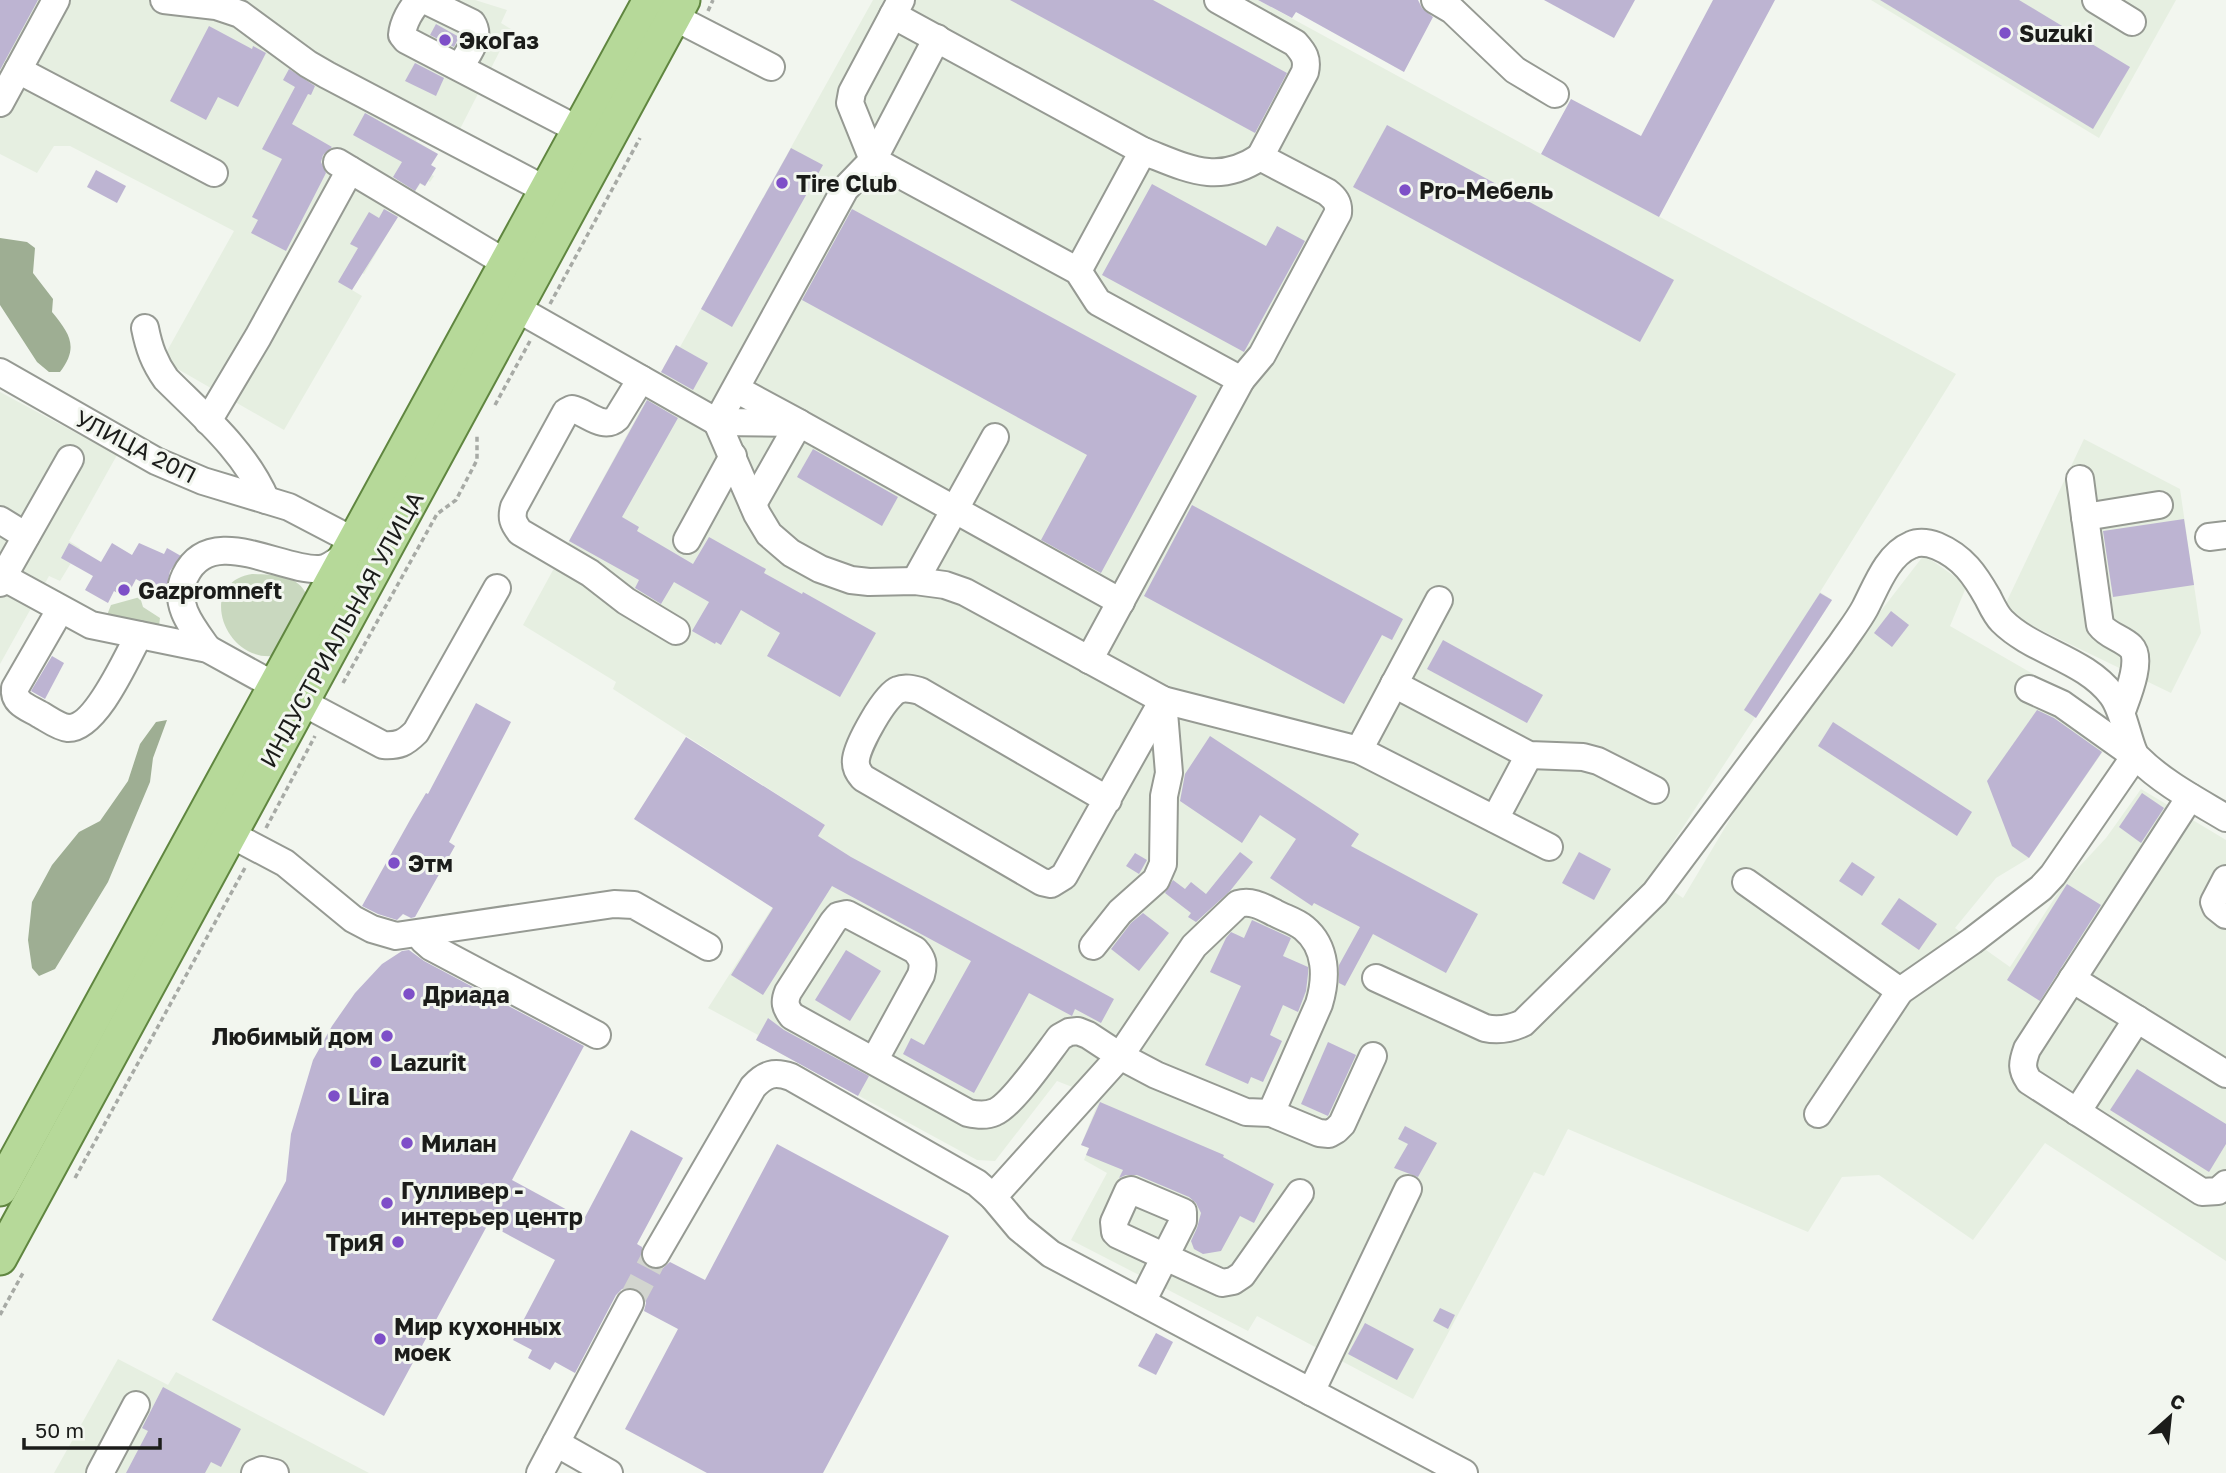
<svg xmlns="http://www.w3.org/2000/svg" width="2226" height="1473" viewBox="0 0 2226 1473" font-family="'Golos Text',sans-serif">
<rect width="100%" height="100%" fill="#f2f6ef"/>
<g fill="#e6efe1">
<polygon points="0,0 475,0 507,10 501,23 511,29 460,129 332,65 321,87 417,139 416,141 438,154 431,165 432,175 434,176 430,182 428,181 425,186 420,184 412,196 410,195 364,274 362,273 352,290 362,296 284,430 162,360 234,231 70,146 54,146 37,173 0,154"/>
<polygon points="873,0 1258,0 1541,154 1956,374 1820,592 1832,600 1651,876 1683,898 1751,784 1785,735 1924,555 1967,585 1950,626 2097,711 2085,732 2106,747 2029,858 1996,878 1955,928 2010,967 2065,882 2106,838 2141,789 2226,840 2226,1261 2045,1143 1973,1240 1879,1175 1842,1177 1808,1232 1568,1129 1544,1176 1534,1172 1413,1399 1257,1316 1248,1331 1071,1240 1107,1173 1084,1160 1089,1148 1081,1145 1100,1098 1057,1081 995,1161 977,1160 756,1040 758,1035 708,1008 825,825 613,689 616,682 523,625 676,345 680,347"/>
<polygon points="1871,0 2176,0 2099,138"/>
<polygon points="0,392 117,455 69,541 80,548 60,581 49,576 0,664"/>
<polygon points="2084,439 2180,489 2201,633 2171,693 2008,614 2006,603"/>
<polygon points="118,1359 168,1385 176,1372 369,1473 54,1473"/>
</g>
<g fill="#c9d8bf">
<path d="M252 574C272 575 299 574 307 596L273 656C224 661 196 583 252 574Z"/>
<polygon points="140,597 143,607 160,618 159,626 107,615 111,605"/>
</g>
<g fill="#9eae93">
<path d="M0 238 27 242 35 248 33 273 53 299 52 312C70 334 79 347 60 372H49L37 362 0 305Z"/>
<polygon points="167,720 153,758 150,782 108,882 55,969 39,976 32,968 28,940 32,902 52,865 79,832 100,821 128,781 140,744 156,722"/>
</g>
<g fill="#bdb4d2">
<polygon points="0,0 38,0 0,70"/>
<polygon points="1010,0 1153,0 1287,73 1255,133"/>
<polygon points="1258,0 1418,0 1422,8 1433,17 1404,72 1296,12 1292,18"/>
<polygon points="1544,0 1635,0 1614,38"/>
<polygon points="1713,0 1775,0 1659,217 1541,154 1571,99 1641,136"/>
<polygon points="1880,0 2019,0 2130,67 2093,129"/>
<polygon points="436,24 459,37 454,47 430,35"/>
<polygon points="209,26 252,49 253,46 266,53 238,107 218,97 206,120 170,101"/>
<polygon points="415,63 444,78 436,96 405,81"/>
<polygon points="289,69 315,86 311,95 308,94 292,124 332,147 323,155 321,162 326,173 286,251 251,233 258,220 252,217 282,159 262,149 295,87 283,80"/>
<polygon points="365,113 438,154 431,165 436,168 425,186 420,183 415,191 393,177 402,162 353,135"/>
<polygon points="1387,125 1674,280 1640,342 1353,187"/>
<polygon points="791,148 823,165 732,327 701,309"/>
<polygon points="96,170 126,186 117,203 87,187"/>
<polygon points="1152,184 1266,246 1277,226 1305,241 1244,352 1102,275"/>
<polygon points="384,209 398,217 352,290 338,282 358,248 350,244 369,212 379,218"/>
<polygon points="852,209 1197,396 1101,573 1041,540 1087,455 802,300"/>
<polygon points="676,345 708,363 693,390 661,372"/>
<polygon points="647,400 678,418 622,517 639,527 637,531 693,564 709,537 766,569 764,573 802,594 803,592 876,633 840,697 767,656 780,633 741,610 721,645 716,642 715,644 692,631 709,602 674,582 661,604 635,588 639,580 569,541"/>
<polygon points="813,449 898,497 882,526 797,477"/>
<polygon points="1192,505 1403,619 1392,640 1382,635 1344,704 1144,596"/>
<polygon points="2184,519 2194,585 2113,597 2103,531"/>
<polygon points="69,543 101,562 112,543 132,555 139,543 164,554 167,548 181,556 170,571 165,596 136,579 126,598 114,591 108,603 85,590 93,576 61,558"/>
<polygon points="1820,593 1832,600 1756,718 1744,710"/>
<polygon points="1891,611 1909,625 1892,647 1874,633"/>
<polygon points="1443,640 1543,695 1527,723 1427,669"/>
<polygon points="52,656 64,663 45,699 31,691"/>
<polygon points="476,703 511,722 449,842 455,846 415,917 411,918 403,914 397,920 378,914 362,906 410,820 426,793 428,794"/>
<polygon points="2037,710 2054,718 2102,752 2029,858 2012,846 1987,781"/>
<polygon points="1833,722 1972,812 1957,836 1818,746"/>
<polygon points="1210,736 1359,834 1351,846 1478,914 1446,973 1373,934 1345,986 1339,983 1339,965 1360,927 1314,903 1312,906 1270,878 1296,839 1260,815 1242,843 1180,801 1185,774"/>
<polygon points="686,737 825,825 818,836 851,857 1114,999 1101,1023 1075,1009 1072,1016 1029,993 974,1093 903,1054 911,1038 924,1045 971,961 832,886 763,995 731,975 773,908 634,819"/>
<polygon points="2142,793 2164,808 2141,843 2119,827"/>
<polygon points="1240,852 1253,862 1230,891 1196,922 1188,917 1191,913 1165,893 1173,880 1185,889 1191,882 1206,894"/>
<polygon points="1579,852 1611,869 1594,900 1562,883"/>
<polygon points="1135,853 1147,860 1139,874 1126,866"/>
<polygon points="1852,862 1875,877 1862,896 1839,881"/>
<polygon points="2067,884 2101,905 2040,1001 2007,980"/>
<polygon points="1899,898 1937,924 1919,950 1881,924"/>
<polygon points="1143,913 1169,933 1139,971 1111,949 1131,923"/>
<polygon points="1252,920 1291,938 1283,956 1308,967 1308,974 1306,991 1298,1012 1283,1005 1270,1035 1282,1041 1263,1082 1251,1077 1248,1084 1205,1065 1241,986 1210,972 1226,938 1231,932 1244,938"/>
<polygon points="409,950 424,961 584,1046 512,1180 584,1219 631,1130 683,1158 637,1244 642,1247 642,1261 649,1268 655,1270 663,1268 670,1262 705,1280 777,1144 949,1236 823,1473 707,1473 625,1429 678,1329 644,1311 646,1303 644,1295 637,1289 630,1287 622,1289 616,1295 575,1373 555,1362 550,1370 528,1358 532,1350 513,1340 555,1260 488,1224 384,1416 212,1320 286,1181 291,1134 313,1060 332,1026 355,993 382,964 402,951"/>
<polygon points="846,950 881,971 850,1021 815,1000"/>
<polygon points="768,1018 784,1030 869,1076 858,1096 756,1040"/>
<polygon points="1328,1042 1356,1055 1328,1116 1301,1104"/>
<polygon points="2137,1069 2226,1124 2226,1144 2209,1172 2110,1110"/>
<polygon points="1100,1102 1224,1155 1223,1157 1274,1184 1254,1223 1240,1216 1221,1251 1203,1254 1194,1249 1191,1241 1197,1228 1201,1213 1196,1203 1189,1197 1137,1175 1126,1175 1119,1178 1123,1170 1086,1155 1089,1148 1081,1145"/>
<polygon points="1405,1126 1437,1143 1418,1177 1394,1168 1408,1144 1398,1139"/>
<polygon points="1440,1308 1455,1315 1448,1329 1433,1321"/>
<polygon points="1365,1323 1414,1349 1397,1380 1348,1354"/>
<polygon points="1156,1333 1173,1342 1156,1375 1138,1366"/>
<polygon points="163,1387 241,1429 221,1467 211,1462 205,1473 126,1473 148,1431 142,1428"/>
</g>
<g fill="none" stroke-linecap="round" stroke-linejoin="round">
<polyline stroke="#d2d5cf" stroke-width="26" stroke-dasharray="26 13" stroke-linecap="butt" points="630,1303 656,1254"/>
<g stroke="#969a93" stroke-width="30">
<g id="minor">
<polyline points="164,0 216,6 240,14 308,64 327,75 546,190"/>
<polyline points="901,0 852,92 850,103 873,160 1078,271 1098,302 1241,380 1089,660"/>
<path d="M1218 0 1295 43C1304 53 1308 59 1305 72L1260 157"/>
<polyline points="1435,0 1452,10 1515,70 1555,94"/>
<polyline points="2096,0 2132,22"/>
<polyline points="893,15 1143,151 1078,271"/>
<polyline points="674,17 771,67"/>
<path d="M460 67C467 54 482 38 472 23L427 1 420 0C411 8 403 23 402 35L406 40 579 130"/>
<polyline points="18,70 214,173"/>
<polyline points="0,103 56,0"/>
<path d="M1143 151C1187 168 1217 186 1260 157L1327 192C1335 198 1339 203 1338 213L1262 355 1241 380"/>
<polyline points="337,162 506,263"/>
<polyline points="516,308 717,422 799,423 1121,602"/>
<path d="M145 328C149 348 154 362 166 379 203 416 245 451 266 500"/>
<polyline points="0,372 156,461 203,481 289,507 354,541"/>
<path d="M641 379 617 418C603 431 587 412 572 409L566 412 514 507C511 518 513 523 520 532L590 573 626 601 676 631"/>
<polyline points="736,389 799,423 753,504"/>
<polyline points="208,421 258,337 350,170"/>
<polyline points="717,422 757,514 769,534 791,553 820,569 851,580 869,582 915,581 945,585 965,592 1163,700 1359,750 1439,600"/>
<polyline points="717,422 845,189 873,160 937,38"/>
<polyline points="2080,479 2085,517"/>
<polyline points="0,520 26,536"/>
<polyline points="2209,537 2226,535"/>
<polyline points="687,540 733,456"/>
<polyline points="3,577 70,459"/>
<polyline points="915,581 995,437"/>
<polyline points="0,583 3,577 91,625 208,649 275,686"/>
<path d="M60 610 15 688C13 703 27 707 39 714 47 718 58 727 68 728 96 729 127 657 139 635"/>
<path d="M208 649C192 627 172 603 185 576 211 522 282 572 320 569 331 568 339 559 348 553"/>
<polyline points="1394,684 1529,755 1583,757 1598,761 1655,790"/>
<path d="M302 702 383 745C399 746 405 743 416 732L497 588"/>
<path d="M2122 711C2127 697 2143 659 2131 647 2122 638 2108 636 2100 625L2085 517 2159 505"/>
<polyline points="1359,750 1549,847"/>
<path d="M2190 797 2027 1049C2022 1063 2021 1069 2029 1081L2202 1192 2218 1191 2226 1184"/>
<path d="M1108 800 920 691C912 689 905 687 898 690 885 695 858 744 856 759 855 767 858 772 863 778L1042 882 1051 884 1064 876 1163 700"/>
<polyline points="1495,819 1529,755"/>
<polyline points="230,834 285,863 353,919 372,929 396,936 614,904 634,905 708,947"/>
<polyline points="2226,879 2214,902 2216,907 2226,915"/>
<polyline points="1746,882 1900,991 1972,941 2041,888 2053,875 2135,756 2062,704 2029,689"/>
<polyline points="421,933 423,940 431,947 597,1035"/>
<polyline points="1093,946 1120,912 1156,880 1163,864 1164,796 1169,773 1163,700"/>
<path d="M1376 978 1485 1028C1499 1031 1510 1029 1523 1023L1655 893 1841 644C1849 632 1858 621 1865 608 1876 587 1887 555 1911 545 1920 541 1929 543 1937 546 1963 557 1975 575 1988 598 1992 606 1996 615 2002 621 2033 652 2085 659 2112 695 2125 712 2129 750 2138 758 2163 783 2196 800 2226 818"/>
<polyline points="2072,979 2226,1074"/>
<path d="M874 1061 921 975C924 964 923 959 915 950L847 914 838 916 833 922 788 992C784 1002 785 1007 792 1016L968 1113C978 1115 986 1116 995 1112 1012 1105 1047 1054 1060 1037L1069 1032 1078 1031 1088 1035 1120 1056 1156 1075 1246 1112 1271 1113 1319 1133 1329 1134 1336 1130 1342 1124 1373 1056"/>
<polyline points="2077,1112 2137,1019"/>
<polyline points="1818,1114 1900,991"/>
<path d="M993 1197 1120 1056 1194 946 1238 904C1252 900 1263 907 1275 913 1284 918 1296 921 1304 928 1327 947 1327 978 1319 1004L1271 1113"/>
<path d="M656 1254 753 1087C765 1074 774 1071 791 1077L977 1183 993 1197 1019 1228 1051 1254 1464 1473"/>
<polyline points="1142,1302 1183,1221 1183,1212 1131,1190 1128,1191 1114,1222 1115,1232 1118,1235 1222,1283 1233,1281 1242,1275 1300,1193"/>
<polyline points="1311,1392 1408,1189"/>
<polyline points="556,1443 609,1473"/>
<polyline points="100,1473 136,1405"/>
<polyline points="255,1473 262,1470 275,1473"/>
<polyline points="540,1473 630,1303"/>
</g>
</g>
<g stroke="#608640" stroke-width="37">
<g id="major">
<polyline points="0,1189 650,0"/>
<polyline points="0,1258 683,0"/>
</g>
</g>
<g stroke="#a7aaa5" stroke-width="3.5" stroke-dasharray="5 3.5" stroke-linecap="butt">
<polyline points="708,11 713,0"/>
<polyline points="550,304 640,138"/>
<polyline points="495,405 530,341"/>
<polyline points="343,683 437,514 456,500 477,460 477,436"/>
<polyline points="266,828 315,736"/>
<polyline points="75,1178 246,866"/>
<polyline points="0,1315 24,1271"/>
</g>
<use href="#minor" stroke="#fff" stroke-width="26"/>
<use href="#major" stroke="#b6d999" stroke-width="33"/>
</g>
<g fill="#7e4fc8" stroke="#f2f6ef" stroke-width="2.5">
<circle cx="2005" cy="33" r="7"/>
<circle cx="445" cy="40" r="7"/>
<circle cx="782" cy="183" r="7"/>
<circle cx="1405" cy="190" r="7"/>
<circle cx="124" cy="590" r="7"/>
<circle cx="394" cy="863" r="7"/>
<circle cx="409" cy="994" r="7"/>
<circle cx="387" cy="1036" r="7"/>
<circle cx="376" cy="1062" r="7"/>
<circle cx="334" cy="1096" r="7"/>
<circle cx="407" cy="1143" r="7"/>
<circle cx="387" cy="1203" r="7"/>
<circle cx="398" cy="1242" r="7"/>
<circle cx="380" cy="1339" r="7"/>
</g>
<g text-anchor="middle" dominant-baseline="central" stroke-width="6" stroke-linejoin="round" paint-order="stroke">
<g font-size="23" font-weight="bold" fill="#1b1c1a" stroke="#f2f6ef" text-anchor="start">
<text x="2019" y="33">Suzuki</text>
<text x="459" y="40">ЭкоГаз</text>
<text x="796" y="183">Tire Club</text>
<text x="1419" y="190">Pro-Мебель</text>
<text x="138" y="590">Gazpromneft</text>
<text x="408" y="863">Этм</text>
<text x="423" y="994">Дриада</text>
<text x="373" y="1036" text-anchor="end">Любимый дом</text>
<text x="390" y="1062">Lazurit</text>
<text x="348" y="1096">Lira</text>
<text x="421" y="1143">Милан</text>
<text x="401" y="1190">Гулливер -<tspan x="401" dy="26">интерьер центр</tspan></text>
<text x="384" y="1242" text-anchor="end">ТриЯ</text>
<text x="394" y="1326">Мир кухонных<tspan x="394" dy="26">моек</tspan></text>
</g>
<g font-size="23" fill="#1b1c1a" stroke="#f2f6ef">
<text transform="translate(136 446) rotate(27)">УЛИЦА 20П</text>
<text transform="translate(341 629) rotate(-61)">ИНДУСТРИАЛЬНАЯ УЛИЦА</text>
</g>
</g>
<g transform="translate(2170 1417) rotate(27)" stroke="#f2f6ef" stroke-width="5" paint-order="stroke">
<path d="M0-5L12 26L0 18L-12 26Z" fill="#1b1c1a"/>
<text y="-10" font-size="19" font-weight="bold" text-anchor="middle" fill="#1b1c1a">С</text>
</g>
<path d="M24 1438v10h136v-10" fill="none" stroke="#1b1c1a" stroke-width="3.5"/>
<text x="35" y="1438" font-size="21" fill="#1b1c1a" stroke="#f2f6ef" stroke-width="5" paint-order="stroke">50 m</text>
</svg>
